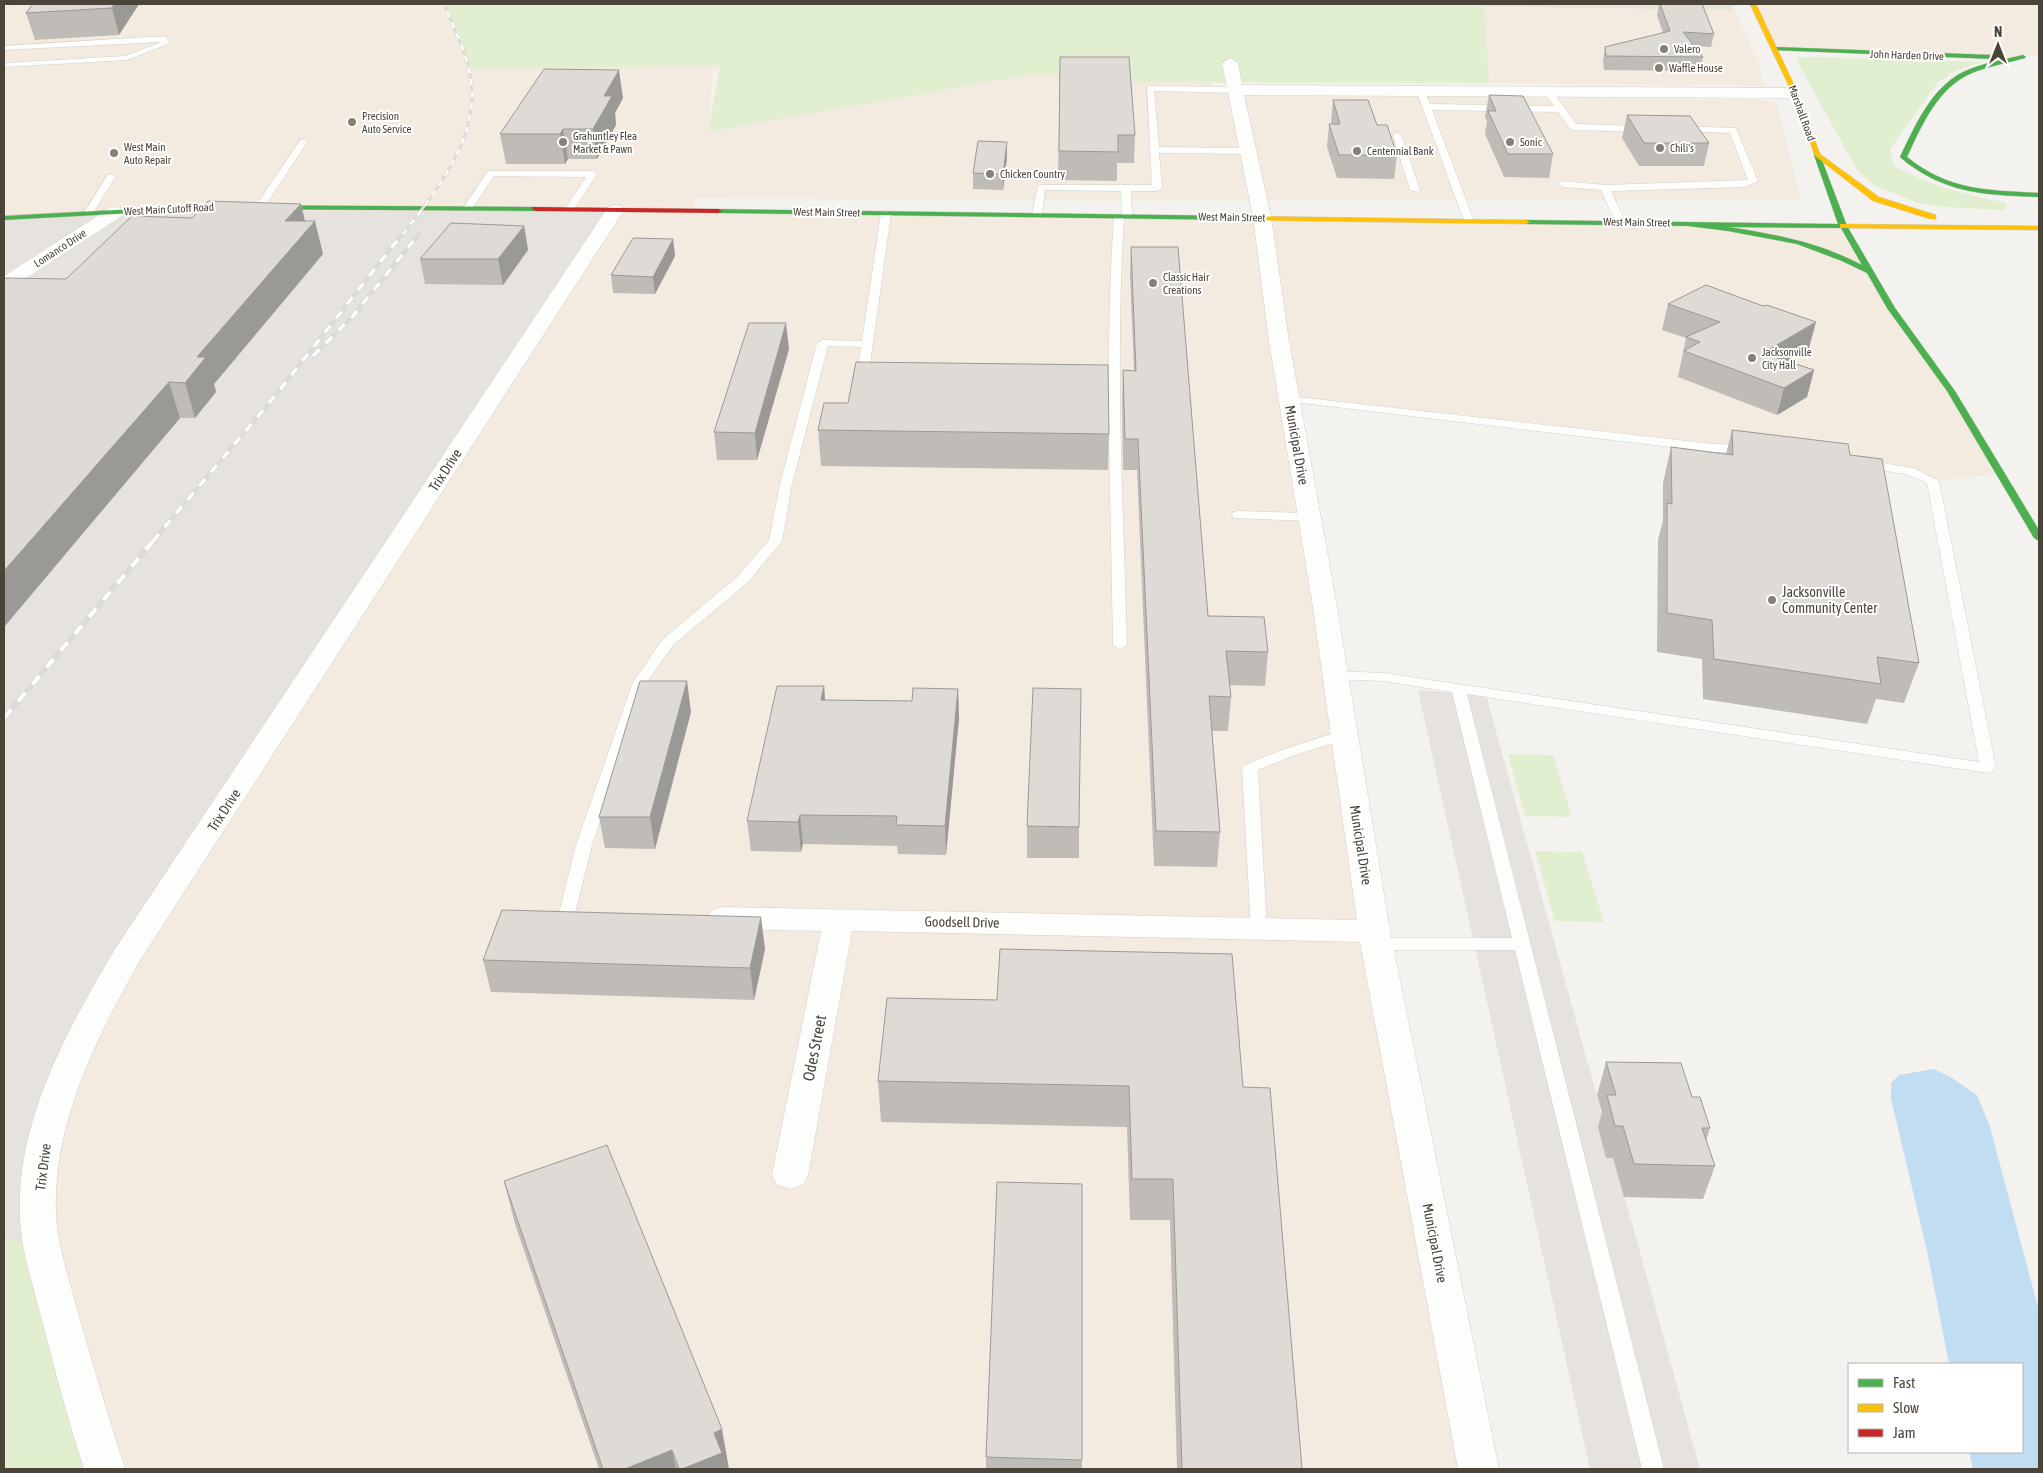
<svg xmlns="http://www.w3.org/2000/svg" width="2043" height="1473" viewBox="0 0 2043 1473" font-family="'Asap Condensed',sans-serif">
<rect width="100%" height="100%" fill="#f4f2ee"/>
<polygon fill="#e7e4dc" points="1484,4 1739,4 1733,7 1735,10 1484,7"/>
<g fill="#f3ebdf">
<polygon points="4,4 444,4 468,69 720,66 713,74 708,132 1029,75 1128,76 1131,82 1211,82 1213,93 1756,99 1777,103 1801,200 1102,201 695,198 694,210 1843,226 2002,474 1933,481 1909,471 1289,399 1374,931 1479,1469 104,1469 74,1372 42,1246 46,215 4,218"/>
<polygon points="1754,4 2039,4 2039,55 1999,57 1775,49"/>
<polygon points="1484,7 1735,10 1760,66 1764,86 1489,83"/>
</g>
<polygon fill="#e6e2de" points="615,210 66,1075 42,1246 4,1238 4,218 116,212"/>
<g fill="#e1eecf">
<polygon points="444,4 1484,4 1489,83 1131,82 1128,76 1029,75 708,132 720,66 468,69"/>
<path d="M1809 57 1982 62 1953 72 1938 82 1890 149 1894 166C1930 186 1967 195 2007 203L2005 210 1945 207 1918 203 1873 185 1857 170 1798 63V58Z"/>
<polygon points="1508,754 1553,755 1572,817 1525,816"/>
<polygon points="1535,851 1582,852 1604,922 1555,921"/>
<polygon points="4,1238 42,1246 74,1372 104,1469 4,1469"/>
</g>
<polygon fill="#e6e3df" points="1418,690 1486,695 1700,1469 1590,1469"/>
<polygon fill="#c0ddf1" points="1934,1069 1952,1078 1977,1095 1990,1127 2039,1311 2039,1469 1973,1469 1969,1452 2022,1452 2022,1364 1949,1364 1927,1251 1891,1099 1891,1083 1899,1075"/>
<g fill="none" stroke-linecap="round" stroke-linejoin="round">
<g stroke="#d2d0cb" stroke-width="1">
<g id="lane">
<polygon points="4,4 10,4 4,9"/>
<polygon points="147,37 166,37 170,43 127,60 4,67 4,63 126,56 161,42 4,50 4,46"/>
<path d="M1147 86 1236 87 1240 90 1236 93 1154 91 1159 147 1249 148 1254 151 1249 154 1159 153 1162 188 1157 191H1131L1132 215 1124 217C1115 359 1123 503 1127 645L1120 649 1113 645C1111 502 1104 359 1114 216L1122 214 1121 191 1045 190 1042 215 1037 218 1032 215 1038 185H1152Z"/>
<polygon points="1420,87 1424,90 1430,104 1554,106 1544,91 1548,88 1551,89 1576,124 1645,126 1649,129 1645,132 1573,130 1570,129 1558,112 1432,110 1474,221 1469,224 1464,221 1416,90"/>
<polygon points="1680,126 1736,128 1758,181 1745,187 1611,191 1625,221 1620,224 1615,221 1601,190 1563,187 1558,184 1563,181 1605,185 1748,180 1730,133 1677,131 1677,127"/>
<polygon points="1397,132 1401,135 1420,190 1418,192 1410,190 1393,135"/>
<polygon points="301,139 308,141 264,208 252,219 246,219 246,215 257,204"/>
<polygon points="488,171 592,171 597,174 573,211 565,209 586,177 494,176 471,210 465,210 463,208"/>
<polygon points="108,174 116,176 92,215 86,215 84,213"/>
<polygon points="886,210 891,213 868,379 862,382 856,379 861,347 828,346 792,484 782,541 747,583 673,645 647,682 592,845 575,913 573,917 561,917 559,913 576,845 633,682 663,639 737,577 769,540 780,484 817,343 823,340 862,341 881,213"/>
<polygon points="1289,396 1713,444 1747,445 1753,449 1747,453 1713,452 1285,401 1285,397"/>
<polygon points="1864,460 1913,468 1939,481 1996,768 1993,771 1988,773 1467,694 1664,1469 1642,1469 1515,950 1377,950 1371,948 1368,944 1371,940 1377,938 1512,938 1452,692 1384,681 1335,679 1328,675 1335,671 1384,673 1979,762 1927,483 1906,474 1860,467 1858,464 1860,461"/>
<polygon points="1238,511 1309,513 1315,517 1309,521 1233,518 1232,515 1233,512"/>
<polygon points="1344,730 1351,735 1349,738 1292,756 1258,770 1267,930 1265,934 1253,934 1251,930 1242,768 1245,765 1282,750"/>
</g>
</g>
<g stroke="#d2d0cb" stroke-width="1">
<g id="street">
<polygon points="1230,58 1238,63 1242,85 1795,88 1803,93 1795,98 1244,95 1271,217 1289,341 1336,601 1390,931 1499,1469 1458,1469 1360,942 852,931 808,1175 803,1185 790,1189 777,1185 772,1175 821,931 723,929 712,926 708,918 712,910 723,907 1357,920 1312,601 1269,341 1253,217 1222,63"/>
<path d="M615 205 621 206 624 210 139 962C96 1039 52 1125 56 1216 58 1247 69 1278 77 1309 92 1362 108 1416 125 1469H84C67 1416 53 1363 39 1309 31 1279 21 1248 20 1217 16 1120 68 1029 115 949L606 210 609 206Z"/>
<polygon points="116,207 122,208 125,212 122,216 11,288 4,290 4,276 110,208"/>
</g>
</g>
<g stroke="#d3cfc5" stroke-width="1">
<g id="fast">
<polygon points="1775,47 1993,55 1996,57 1993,59 1773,50 1772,49"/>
<path d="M2023 55 2026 57 2025 58C2008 63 1989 66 1972 73 1938 87 1922 125 1907 157 1949 191 1987 190 2039 193V197C1986 195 1944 194 1901 158L1900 157C1915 126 1931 88 1963 72 1982 63 2003 60 2023 55Z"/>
<path d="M1815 154 1820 155 1847 226 1895 308 1955 391 2039 530V541L2034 538 1947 391 1887 308 1867 273 1842 261 1797 244 1728 231 1688 226 1526 224 1522 222 1526 220 1838 224 1814 155ZM1728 227 1841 228 1862 265C1820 243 1775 234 1728 227Z"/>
<polygon points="208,205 536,207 540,209 536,211 208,209 4,220 4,216"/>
<polygon points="715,209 1240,216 1244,218 1240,220 718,213 715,213"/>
</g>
</g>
<g stroke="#d3cfc5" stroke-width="1">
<g id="slow">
<polygon points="1750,4 1756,4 1798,93 1820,154 1879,197 1936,215 1936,219 1930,219 1873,201 1815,156 1792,93"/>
<polygon points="1237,216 1526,220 1530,222 1526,224 1240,220 1237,220"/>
<polygon points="1840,224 2039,226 2039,230 1843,228 1840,228"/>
</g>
</g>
<g stroke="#d3cfc5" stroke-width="1">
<polygon id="jam" points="533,207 718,209 722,211 718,213 536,211 532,209"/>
</g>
<use href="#lane" fill="#fdfdfc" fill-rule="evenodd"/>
<use href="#street" fill="#fdfdfc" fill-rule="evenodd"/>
<use href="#fast" fill="#4caf50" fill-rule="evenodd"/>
<use href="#slow" fill="#ffc107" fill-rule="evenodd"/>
<use href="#jam" fill="#c62828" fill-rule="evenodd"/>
<g stroke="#dbdbda" stroke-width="3">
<path id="rail-far2" d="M403 234C435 193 480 137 471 80 467 53 454 29 444 4"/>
</g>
<g stroke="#dbdbda" stroke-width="4.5">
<g id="rail-far1">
<polyline points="313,356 353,316 419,234"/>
<polyline points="153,541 275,396 403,233"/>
</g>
</g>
<g stroke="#dbdbda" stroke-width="5.5">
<polyline id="rail" points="4,718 154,540"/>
</g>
<use href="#rail-far2" stroke="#fff" stroke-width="2" stroke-dasharray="6" stroke-linecap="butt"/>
<use href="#rail-far1" stroke="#fff" stroke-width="3" stroke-dasharray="9" stroke-linecap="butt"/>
<use href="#rail" stroke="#fff" stroke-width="4" stroke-dasharray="11" stroke-linecap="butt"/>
</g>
<g fill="#bfbcb8">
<polygon points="139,4 119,35 35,40 26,13"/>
<polygon points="1659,4 1693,4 1714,34 1711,47 1694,46 1703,57 1700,71 1604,70 1603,61 1605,47 1663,33 1657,15"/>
<polygon points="1060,57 1135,135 1134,163 1117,163 1117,181 1058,180"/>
<polygon points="1489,95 1553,154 1549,178 1504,177 1485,134 1487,121 1485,117"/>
<polygon points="623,98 615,113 616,125 597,159 568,159 565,164 506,164 500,134"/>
<polygon points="1333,100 1377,125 1397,155 1394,179 1337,178 1327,147 1329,124 1331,124 1331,122"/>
<polygon points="1627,115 1709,143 1704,166 1639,166 1622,138"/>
<polygon points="1007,158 1003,190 973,189 973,173"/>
<polygon points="301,204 305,221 323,254 214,384 216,392 195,418 180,418 4,627 4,279 66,279 192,218"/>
<polygon points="524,226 528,250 503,285 425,284 420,259"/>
<polygon points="673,239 675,256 655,294 613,293 611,275"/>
<polygon points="1131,247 1208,616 1268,652 1265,686 1229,685 1231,697 1228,731 1212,731 1220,832 1217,867 1154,866 1137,470 1123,470 1122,400 1123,370 1134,371 1130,275"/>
<polygon points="1668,304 1809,348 1788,361 1814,370 1807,397 1777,415 1678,377 1686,338 1662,330"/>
<polygon points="789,349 757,460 717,460 714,432"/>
<polygon points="848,403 1109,434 1108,470 821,466 818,430"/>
<polygon points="1732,430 1850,455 1919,663 1904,703 1876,699 1867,724 1703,699 1702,659 1657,652 1658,540 1663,520 1663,483 1671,447 1726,454"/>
<polygon points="824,686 825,700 912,701 958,689 959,718 946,855 898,854 897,846 803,844 801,852 751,851 747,821"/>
<polygon points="691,712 655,849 605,848 599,817"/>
<polygon points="1027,826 1079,827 1079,858 1027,858"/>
<polygon points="765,949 754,1000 491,992 483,960"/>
<polygon points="1606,1062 1692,1097 1710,1128 1706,1141 1715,1166 1703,1199 1624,1197 1613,1158 1606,1158 1598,1127 1602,1112 1597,1095"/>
<polygon points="878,1081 1243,1087 1302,1469 1177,1469 1170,1220 1130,1220 1127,1127 881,1122"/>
<polygon points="504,1181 729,1469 599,1469 515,1224"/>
<polygon points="986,1457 1082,1460 1082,1469 986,1469"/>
</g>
<g fill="#9b9996">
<polygon points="114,4 139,4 119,35 112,8"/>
<polygon points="619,70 623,98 615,113 616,125 597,159 593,129 604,96"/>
<polygon points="563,129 568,159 565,164 560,134"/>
<polygon points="1007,142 1007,158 1003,190 1003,174"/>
<polygon points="301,204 307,231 315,221 323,254 214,384 216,392 195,418 185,383 197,357 285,221"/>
<polygon points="524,226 528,250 503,285 498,259"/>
<polygon points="673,239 675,256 655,294 653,277"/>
<polygon points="1816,322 1809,348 1758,378 1763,353"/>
<polygon points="786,323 789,349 757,460 755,433"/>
<polygon points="1814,370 1807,397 1777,415 1784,388"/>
<polygon points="169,382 180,418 4,627 4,571"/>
<polygon points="687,681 691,712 655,849 650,817"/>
<polygon points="824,686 826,715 821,700"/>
<polygon points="958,689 959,718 946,855 945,826"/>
<polygon points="800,815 803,844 801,852 798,822"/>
<polygon points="761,917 765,949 754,1000 750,968"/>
<polygon points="722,1429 729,1469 682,1469 714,1433"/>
<polygon points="672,1450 676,1469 625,1469"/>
</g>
<g fill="#dedbd6" stroke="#9b9996">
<polygon points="33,4 114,4 112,8 26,13"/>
<polygon points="1660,4 1702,4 1714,34 1683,32 1703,57 1606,56 1605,47 1670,31"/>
<polygon points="1060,57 1129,57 1135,135 1118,135 1118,152 1059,151"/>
<polygon points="544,69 619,70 604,96 612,96 593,129 563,129 560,134 500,134"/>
<polygon points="1489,95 1523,96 1553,154 1508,154 1488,111 1496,111"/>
<polygon points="1333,100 1368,100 1377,125 1387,125 1397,155 1339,155 1329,124 1340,124"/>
<polygon points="1627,115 1690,116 1709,143 1644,143"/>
<polygon points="978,141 1007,142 1003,174 973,173"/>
<polygon points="208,201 301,204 285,221 315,221 197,357 206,357 185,383 169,382 4,571 4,279 7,278 66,279 132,216 192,218"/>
<polygon points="451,223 524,226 498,259 420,259"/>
<polygon points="633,238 673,239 653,277 611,275"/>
<polygon points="1131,247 1178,247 1208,616 1264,617 1268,652 1226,651 1231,697 1209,696 1220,832 1156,831 1138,439 1125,439 1123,370 1136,371"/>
<polygon points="1706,285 1763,306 1767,305 1816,322 1763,353 1814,370 1784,388 1684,351 1700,342 1686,337 1720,322 1668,304"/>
<polygon points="749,323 786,323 755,433 714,432"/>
<polygon points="856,362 1108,365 1109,434 818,430 824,403 848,403"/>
<polygon points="1732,430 1848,444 1850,455 1882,459 1919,663 1877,657 1881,684 1714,659 1712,620 1667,613 1667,503 1672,504 1671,447 1733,455"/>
<polygon points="640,681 687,681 650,817 599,817"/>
<polygon points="777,686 824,686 821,700 912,701 913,688 958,689 945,826 896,825 897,816 800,815 798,822 747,821"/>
<polygon points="1033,688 1081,689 1079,827 1027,826"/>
<polygon points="502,910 761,917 750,968 483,960"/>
<polygon points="1000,949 1232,954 1243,1087 1270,1088 1302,1469 1182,1469 1173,1179 1132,1179 1129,1086 878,1081 887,998 997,1000"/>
<polygon points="1606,1062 1681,1063 1692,1097 1700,1097 1710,1128 1702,1128 1715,1166 1634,1164 1623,1126 1615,1126 1607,1095 1616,1095"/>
<polygon points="607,1145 722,1429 714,1433 722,1453 682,1469 679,1469 672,1450 625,1469 603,1469 504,1181"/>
<polygon points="997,1182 1082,1184 1082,1460 986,1457"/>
</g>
<g fill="#868178" stroke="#fff" stroke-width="2">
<circle cx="1664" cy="49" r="5"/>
<circle cx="1659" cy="68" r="5"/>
<circle cx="352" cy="122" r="5"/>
<circle cx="563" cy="142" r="5"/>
<circle cx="1510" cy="142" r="5"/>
<circle cx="1660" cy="148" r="5"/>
<circle cx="1357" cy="151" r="5"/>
<circle cx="114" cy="153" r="5"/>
<circle cx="990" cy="174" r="5"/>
<circle cx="1153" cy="283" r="5"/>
<circle cx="1752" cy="358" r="5"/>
<circle cx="1772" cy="600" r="5"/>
</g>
<g text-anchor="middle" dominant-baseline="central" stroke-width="4" stroke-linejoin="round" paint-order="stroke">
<g font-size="11" fill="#4b4439" stroke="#fff" text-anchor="start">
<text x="1674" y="49">Valero</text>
<text x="1669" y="68">Waffle House</text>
<text x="362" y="116">Precision<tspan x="362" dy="13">Auto Service</tspan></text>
<text x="573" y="136">Grahuntley Flea<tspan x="573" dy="13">Market &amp; Pawn</tspan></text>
<text x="1520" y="142">Sonic</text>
<text x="124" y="147">West Main<tspan x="124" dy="13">Auto Repair</tspan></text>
<text x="1670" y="148">Chili's</text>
<text x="1367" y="151">Centennial Bank</text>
<text x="1000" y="174">Chicken Country</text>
<text x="1163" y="277">Classic Hair<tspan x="1163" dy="13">Creations</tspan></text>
<text x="1762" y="352">Jacksonville<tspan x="1762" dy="13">City Hall</tspan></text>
</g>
<g font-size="11" fill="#4b4439" stroke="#fff">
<text transform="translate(1907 55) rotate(2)">John Harden Drive</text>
<text transform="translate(1802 113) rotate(70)">Marshall Road</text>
<text transform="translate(169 209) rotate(-3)">West Main Cutoff Road</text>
<text transform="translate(827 212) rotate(1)">West Main Street</text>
<text transform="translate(1232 217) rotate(1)">West Main Street</text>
<text transform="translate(1637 222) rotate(1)">West Main Street</text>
<text transform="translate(60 248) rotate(-33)">Lomanco Drive</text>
</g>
<g font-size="14" fill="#4b4439" stroke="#fff">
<text transform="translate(1297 445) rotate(80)">Municipal Drive</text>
<text transform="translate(445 470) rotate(-57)">Trix Drive</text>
<text transform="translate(224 810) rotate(-57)">Trix Drive</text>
<text transform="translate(1361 845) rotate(81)">Municipal Drive</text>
<text transform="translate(962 922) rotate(1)">Goodsell Drive</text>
<text transform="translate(43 1167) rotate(-83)">Trix Drive</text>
<text transform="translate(1435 1243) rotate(79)">Municipal Drive</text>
</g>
<g font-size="14" fill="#4b4439" stroke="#fff" text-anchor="start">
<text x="1782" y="592">Jacksonville<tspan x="1782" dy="16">Community Center</tspan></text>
</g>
<g font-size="16" fill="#4b4439" stroke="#fff">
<text transform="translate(814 1048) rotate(-79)">Odes Street</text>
</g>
</g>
<rect width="2043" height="1473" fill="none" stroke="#4b4439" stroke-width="10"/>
<rect x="1848" y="1363" width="175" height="90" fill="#ffffff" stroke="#b7b4b0"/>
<rect x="1858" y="1379" width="25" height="8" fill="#4caf50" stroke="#b7b4b0"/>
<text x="1893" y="1388" font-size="15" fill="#4b4439">Fast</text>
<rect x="1858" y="1404" width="25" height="8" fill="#ffc107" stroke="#b7b4b0"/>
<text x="1893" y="1413" font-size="15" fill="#4b4439">Slow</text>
<rect x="1858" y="1429" width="25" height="8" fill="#c62828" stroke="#b7b4b0"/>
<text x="1893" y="1438" font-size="15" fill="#4b4439">Jam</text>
<g transform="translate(1998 45)" stroke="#ffffff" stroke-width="4" paint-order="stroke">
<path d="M0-4L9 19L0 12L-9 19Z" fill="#4b4439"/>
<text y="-8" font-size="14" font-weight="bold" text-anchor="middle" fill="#4b4439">N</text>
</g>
</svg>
